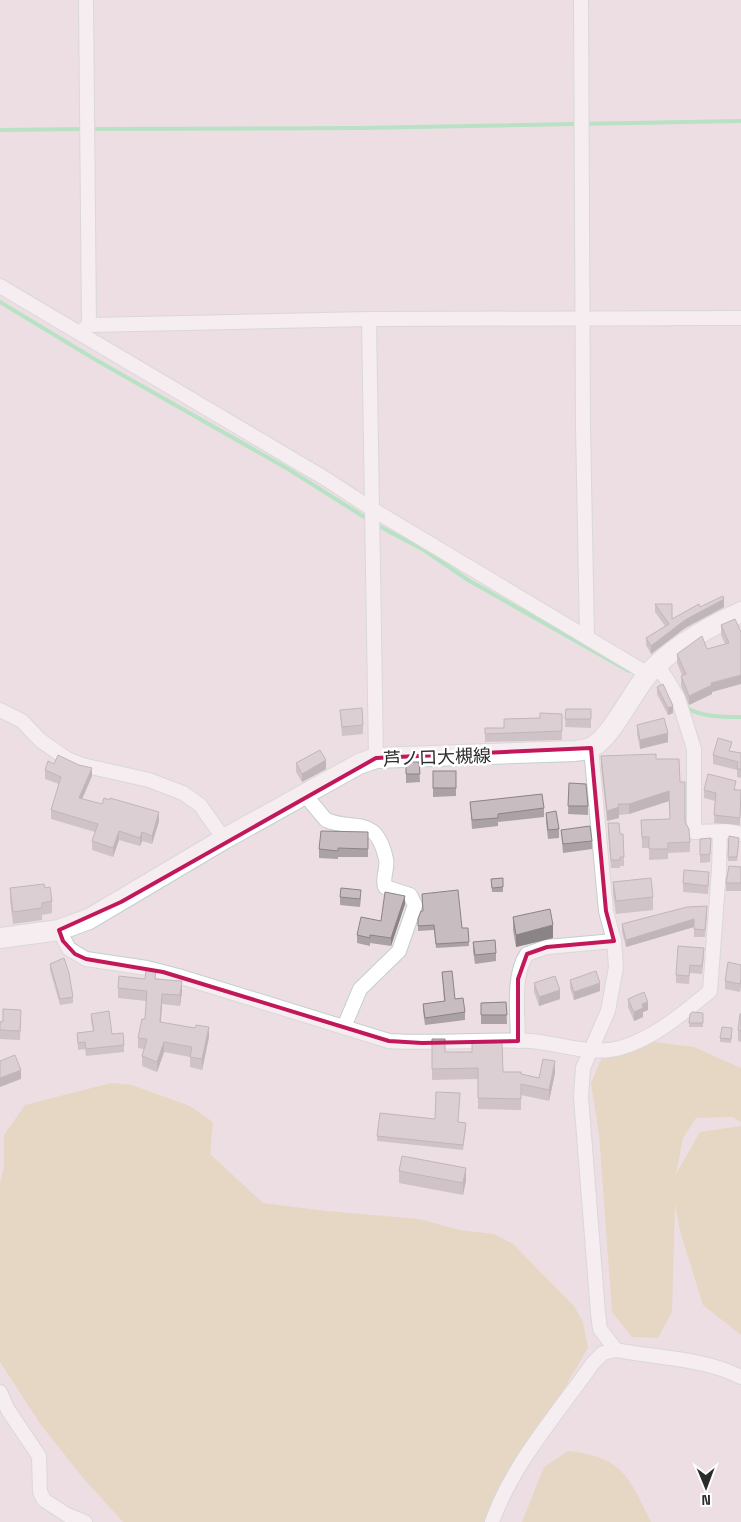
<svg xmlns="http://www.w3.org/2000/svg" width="741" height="1522" viewBox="0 0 741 1522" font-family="'Space Grotesk','Noto Sans JP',sans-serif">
<rect width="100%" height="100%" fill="#ecdee3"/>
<g fill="#dece9e">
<polygon points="654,1042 694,1047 741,1068 741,1122 733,1117 696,1118 683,1138 676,1174 700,1132 741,1126 741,1335 703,1305 680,1231 675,1204 672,1312 658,1338 632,1337 612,1312 599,1134 591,1083 602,1057"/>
<polygon points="111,1083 132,1085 190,1106 213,1122 210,1154 263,1203 327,1211 419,1219 460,1230 494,1234 513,1244 574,1306 583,1322 588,1348 486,1522 123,1522 83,1478 41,1425 0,1362 0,1183 4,1166 4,1135 25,1105"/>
<path d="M568 1451C623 1457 629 1477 651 1522H522L544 1467Z"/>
</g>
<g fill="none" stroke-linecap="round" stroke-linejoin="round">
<g stroke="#78e69e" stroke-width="4">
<polyline points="91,129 360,128 741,121"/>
<polyline points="0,130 84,129"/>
<polyline points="0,302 96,360 288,469 369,520"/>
<polyline points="375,524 424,550 468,580 629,671 633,671"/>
<path d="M685 707C701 717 722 717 741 717"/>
</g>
<g stroke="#c2d0cf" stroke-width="16">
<g id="minor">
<polyline points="86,0 89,325"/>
<polyline points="581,0 583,426 587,636"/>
<polyline points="0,286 326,479 372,509 648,674"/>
<polyline points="369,319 376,758"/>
<polyline points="80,332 89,325 369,319 741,318"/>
<polyline points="658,665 678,698 694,749 694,832 728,831 741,834"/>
<polyline points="0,710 22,721 40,740 67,759 82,765 149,780 183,793 200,805 224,839"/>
<polyline points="591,748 606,911 614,941 616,967 608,1011 583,1068 581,1097 598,1313 600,1329 616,1350"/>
<path d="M305 795 326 820C355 832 376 814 386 859 388 869 382 877 385 887L410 895 415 905 399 951 360 989 344 1027"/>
<path d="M59 930 69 949 86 959 147 968 178 976 389 1041C436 1044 483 1039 530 1041 559 1043 591 1056 620 1048 655 1038 683 1013 710 991L719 869 720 832"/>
<path d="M518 1041C518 1017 512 975 527 954L547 947 614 941"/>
<polyline points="0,1392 8,1410 39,1456 40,1492 44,1500 67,1515 85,1522"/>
<path d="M492 1522C513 1463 558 1413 593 1363L603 1353 616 1350C657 1358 703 1358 741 1377"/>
</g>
</g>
<g stroke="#c2d0cf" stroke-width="22">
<path id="secondary" d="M0 938 59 930 89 919 224 839 359 764 376 758 575 751C580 750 586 750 590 748 610 741 633 690 649 673 673 646 708 627 741 612"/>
</g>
<use href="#minor" stroke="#fff" stroke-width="14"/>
<use href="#secondary" stroke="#fff" stroke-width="20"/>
</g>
<g fill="#aba2a5">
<polygon points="655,604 672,619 700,607 724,607 685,628 651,654 646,645 646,638 665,626 655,612"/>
<polygon points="721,625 741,632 712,692 712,694 689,705 681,686 681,676 682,675 677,663 677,654 707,649 725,644 721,635"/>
<polygon points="657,687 673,713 668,715 657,694"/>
<polygon points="566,709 591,709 591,728 565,727"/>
<polygon points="340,710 363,725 363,734 342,736"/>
<polygon points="562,714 562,740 485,742 485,728 504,728 540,718"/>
<polygon points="637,725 668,742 640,749 637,734"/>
<polygon points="732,751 741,753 741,778 737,777 737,770 713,764 713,755"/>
<polygon points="601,756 656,759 680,782 685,822 690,842 690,852 668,853 668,859 649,860 649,848 642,848 641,820 670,819 669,801 629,814 619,815 619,818 607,821 601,766"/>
<polygon points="406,762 419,762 420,782 406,783"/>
<polygon points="296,763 326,769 302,782 296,772"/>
<polygon points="45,770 92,776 82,799 159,821 152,844 142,841 140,846 119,840 113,857 92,850 92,841 95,832 51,819 51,810 59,784 45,779"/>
<polygon points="433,771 456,771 456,796 433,797"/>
<polygon points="569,783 588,806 588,815 568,814"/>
<polygon points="736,789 736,790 741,790 740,825 714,823 715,801 704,798 704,790"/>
<polygon points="470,802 544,808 544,817 498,822 498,826 472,829"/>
<polygon points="546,813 559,829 559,838 548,839 546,821"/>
<polygon points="608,823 620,834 624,857 624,866 620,866 620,868 611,868 608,832"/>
<polygon points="561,830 592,841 592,849 563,853"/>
<polygon points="368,832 368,857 338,857 338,859 319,858 319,849"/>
<polygon points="729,836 739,842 737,861 728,861"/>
<polygon points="711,838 710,862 700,863 700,839"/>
<polygon points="741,867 741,891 726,891 726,883"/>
<polygon points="503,878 503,892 492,892 491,879"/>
<polygon points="709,880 708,894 683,892 683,883"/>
<polygon points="613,882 653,897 653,910 616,914 613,894"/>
<polygon points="10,888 45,888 52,901 52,913 42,915 42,920 13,924 10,900"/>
<polygon points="422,894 462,928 468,928 469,946 436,948 434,930 418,931 418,919 423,911"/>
<polygon points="340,897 361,898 360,907 340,905"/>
<polygon points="405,904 391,946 370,943 370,946 357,943 357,935 381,921"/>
<polygon points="707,914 705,937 694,937 694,927 626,947 622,932 622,924"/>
<polygon points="513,917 553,938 516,947 513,930"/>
<polygon points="473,942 496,953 496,961 475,964 473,951"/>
<polygon points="704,956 702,974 690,973 689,984 676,983 676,975"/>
<polygon points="50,964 73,997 73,1003 60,1005 50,970"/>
<polygon points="741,965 741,987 740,992 725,989 725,981"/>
<polygon points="442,972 455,999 465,1012 465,1020 425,1025 423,1011 423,1004 444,1001"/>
<polygon points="145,979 156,979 182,991 180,1006 162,1004 161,1022 209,1037 202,1070 190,1067 190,1057 164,1052 157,1072 142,1066 142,1056 144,1049 138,1048 138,1038 145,1019 146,1001 118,998 118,988"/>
<polygon points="570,980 600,991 574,1000 570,988"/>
<polygon points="534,983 560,999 539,1006 534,992"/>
<polygon points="628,999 648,1010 643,1012 643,1017 634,1021 628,1007"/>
<polygon points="506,1002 507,1024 481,1024 481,1003"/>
<polygon points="703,1013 703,1027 689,1027 690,1014"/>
<polygon points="91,1014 124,1045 124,1052 86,1056 85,1049 78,1050 77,1033 93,1031 91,1021"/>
<polygon points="741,1014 741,1042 738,1041 738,1030"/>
<polygon points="21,1018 20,1040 0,1039 0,1047 0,1022"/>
<polygon points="732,1032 731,1043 720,1042 720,1038"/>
<polygon points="432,1039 445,1052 503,1072 521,1074 539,1078 555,1073 549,1101 521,1095 521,1110 478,1109 478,1079 432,1080"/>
<polygon points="459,1122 466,1128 463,1150 377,1141 377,1136"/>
<polygon points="399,1171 466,1180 463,1195 399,1183"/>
</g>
<g fill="#8b8486">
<polygon points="724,599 724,607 685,628 651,654 651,646 685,620"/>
<polygon points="741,675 741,684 712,692 712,694 689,705 689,696 711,683"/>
<polygon points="673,706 673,713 668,715 668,708"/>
<polygon points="668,733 668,742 640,749 640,740"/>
<polygon points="326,760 326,769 302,782 302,774"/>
<polygon points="92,768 92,776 79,806 79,798"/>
<polygon points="669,791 669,801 629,814 629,804"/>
<polygon points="619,807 619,818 607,821 607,811"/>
<polygon points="159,812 159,821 152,844 152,836"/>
<polygon points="119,831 119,840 113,857 113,848"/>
<polygon points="142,832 142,841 140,846 140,838"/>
<polygon points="405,896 405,904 391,946 391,938"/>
<polygon points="694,919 694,927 626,947 626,940"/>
<polygon points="553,925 553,938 516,947 516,935"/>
<polygon points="182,981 182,991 180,1006 180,995"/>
<polygon points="600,983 600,991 574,1000 574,992"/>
<polygon points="560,990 560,999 539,1006 539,997"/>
<polygon points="162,994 162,1004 160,1032 160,1022"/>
<polygon points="648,1002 648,1010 643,1012 643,1017 634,1021 634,1012 642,1004"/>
<polygon points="209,1027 209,1037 202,1070 202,1059"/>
<polygon points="164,1042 164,1052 157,1072 157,1062"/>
<polygon points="555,1061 555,1073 549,1101 549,1090"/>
<polygon points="21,1070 21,1079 0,1087 0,1078"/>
<polygon points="466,1168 466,1180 463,1195 463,1183"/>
</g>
<g fill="#c7bcc0" stroke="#8b8486">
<polygon points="723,596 724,599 685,620 651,646 646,638 669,624 655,604 672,604 672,619 699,604 700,607"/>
<polygon points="735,619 741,632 741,675 711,683 712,685 689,696 681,676 686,674 677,654 702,636 707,649 729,643 721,625"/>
<polygon points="663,684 673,706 668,708 657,687"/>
<polygon points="362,708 363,725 342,727 340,710"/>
<polygon points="566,709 591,709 591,719 565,719"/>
<polygon points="540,713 562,714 562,731 485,734 485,728 504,728 504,719 540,718"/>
<polygon points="664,718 668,733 640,740 637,725"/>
<polygon points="718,738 732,742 729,751 741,753 741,769 737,769 738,762 713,755"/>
<polygon points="320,750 326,760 302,774 296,763"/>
<polygon points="656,754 656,759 679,759 680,782 685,782 685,822 689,829 690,842 668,843 668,849 649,849 649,837 642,837 641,820 670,819 669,791 629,804 618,804 619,807 607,811 601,756"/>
<polygon points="58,755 79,765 92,768 79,798 102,804 104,798 109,800 110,798 159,812 152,836 142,832 140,838 119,831 113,848 92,841 98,824 51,810 61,777 45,770 48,761 54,764"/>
<polygon points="406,762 419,762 420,774 406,774"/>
<rect x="433" y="771" width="23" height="17"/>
<polygon points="708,774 736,781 734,790 741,790 740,818 714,815 716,793 704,790"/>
<polygon points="569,783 586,784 588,806 568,806"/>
<polygon points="542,794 544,808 498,814 498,818 472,820 470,802"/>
<polygon points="556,811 559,829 548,830 546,813"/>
<polygon points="608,823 619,823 620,834 623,834 624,857 620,857 620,860 611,860"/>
<polygon points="590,826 592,841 563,844 561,830"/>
<polygon points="321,831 368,832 368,849 338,848 338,851 319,849"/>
<polygon points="729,836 739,838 737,857 728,857"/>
<polygon points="711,838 710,854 700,855 700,839"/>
<polygon points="729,866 741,867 741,883 726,883"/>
<polygon points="684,870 709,872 708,886 683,883"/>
<polygon points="503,878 503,887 492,888 491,879"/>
<polygon points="651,878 653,897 616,901 613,882"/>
<polygon points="44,884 45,888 50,887 52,901 42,903 42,908 13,912 10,888"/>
<polygon points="341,888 361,890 360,899 340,897"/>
<polygon points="458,890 462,928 468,928 469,942 436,944 434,925 418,926 418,919 421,911 423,911 422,894"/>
<polygon points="385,892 405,896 391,938 370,935 370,938 357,935 361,917 381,921"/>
<polygon points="707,906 705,930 694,929 694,919 626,940 622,924 687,907"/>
<polygon points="550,909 553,925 516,935 513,917"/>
<polygon points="495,940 496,953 475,955 473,942"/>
<polygon points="678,946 704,948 702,966 690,965 689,976 676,975"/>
<polygon points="64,958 69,973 73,997 60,999 50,964"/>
<polygon points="728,962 741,965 741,979 740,984 725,981"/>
<polygon points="146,969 156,970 155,979 182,981 180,995 162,994 160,1022 195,1028 196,1025 209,1027 202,1059 190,1057 192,1047 164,1042 157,1062 142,1056 147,1039 138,1038 142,1019 145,1019 147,991 118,988 119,976 145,979"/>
<polygon points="452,971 455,999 463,998 465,1012 425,1018 423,1004 445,1001 442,972"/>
<polygon points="596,971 600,983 574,992 570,980"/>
<polygon points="555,976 560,990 539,997 534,983"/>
<polygon points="644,992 648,1002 642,1004 643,1008 634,1012 628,999"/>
<polygon points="506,1002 507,1015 481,1015 481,1003"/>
<polygon points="3,1009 21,1010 20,1031 0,1030 0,1022 3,1021"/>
<polygon points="109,1011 112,1034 123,1033 124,1045 86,1049 85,1042 78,1043 77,1033 94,1031 91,1014"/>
<polygon points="692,1012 703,1013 703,1023 689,1023 690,1014"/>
<polygon points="740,1014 741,1014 741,1031 738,1030"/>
<polygon points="722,1027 732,1028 731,1039 720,1038"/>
<polygon points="432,1039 445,1039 445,1052 472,1052 472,1043 502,1042 503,1072 521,1072 521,1074 539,1078 543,1059 555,1061 549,1090 521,1084 521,1099 478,1098 478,1068 432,1069"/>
<polygon points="15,1055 21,1070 0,1078 0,1061"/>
<polygon points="436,1092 460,1093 458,1122 466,1123 463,1145 377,1136 380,1113 435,1119"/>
<polygon points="402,1156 466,1168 463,1183 399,1171"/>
</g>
<path d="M0 0H741V1522H0ZM591 748 606 911 614 941 547 947 527 954 518 979V1041L422 1043 389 1041 163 972 86 959 75 954 63 941 59 930 121 902 376 758Z" fill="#ecdee3" fill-opacity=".55" fill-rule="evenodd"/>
<path fill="none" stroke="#c2185b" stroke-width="4" stroke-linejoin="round" d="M591 748 606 911 614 941 547 947 527 954 518 979V1041L422 1043 389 1041 163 972 86 959 75 954 63 941 59 930 121 902 376 758Z"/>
<g text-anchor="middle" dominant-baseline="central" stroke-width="5" stroke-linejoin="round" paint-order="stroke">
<g font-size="18" fill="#2b2b2b" stroke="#fff">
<text transform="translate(437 757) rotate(-2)">芦ノ口大槻線</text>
</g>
</g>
<g transform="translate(706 1487) rotate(179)" stroke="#ffffff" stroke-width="4" paint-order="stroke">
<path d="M0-4L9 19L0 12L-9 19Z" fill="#2b2b2b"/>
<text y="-8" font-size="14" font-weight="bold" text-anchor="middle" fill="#2b2b2b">N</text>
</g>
</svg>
